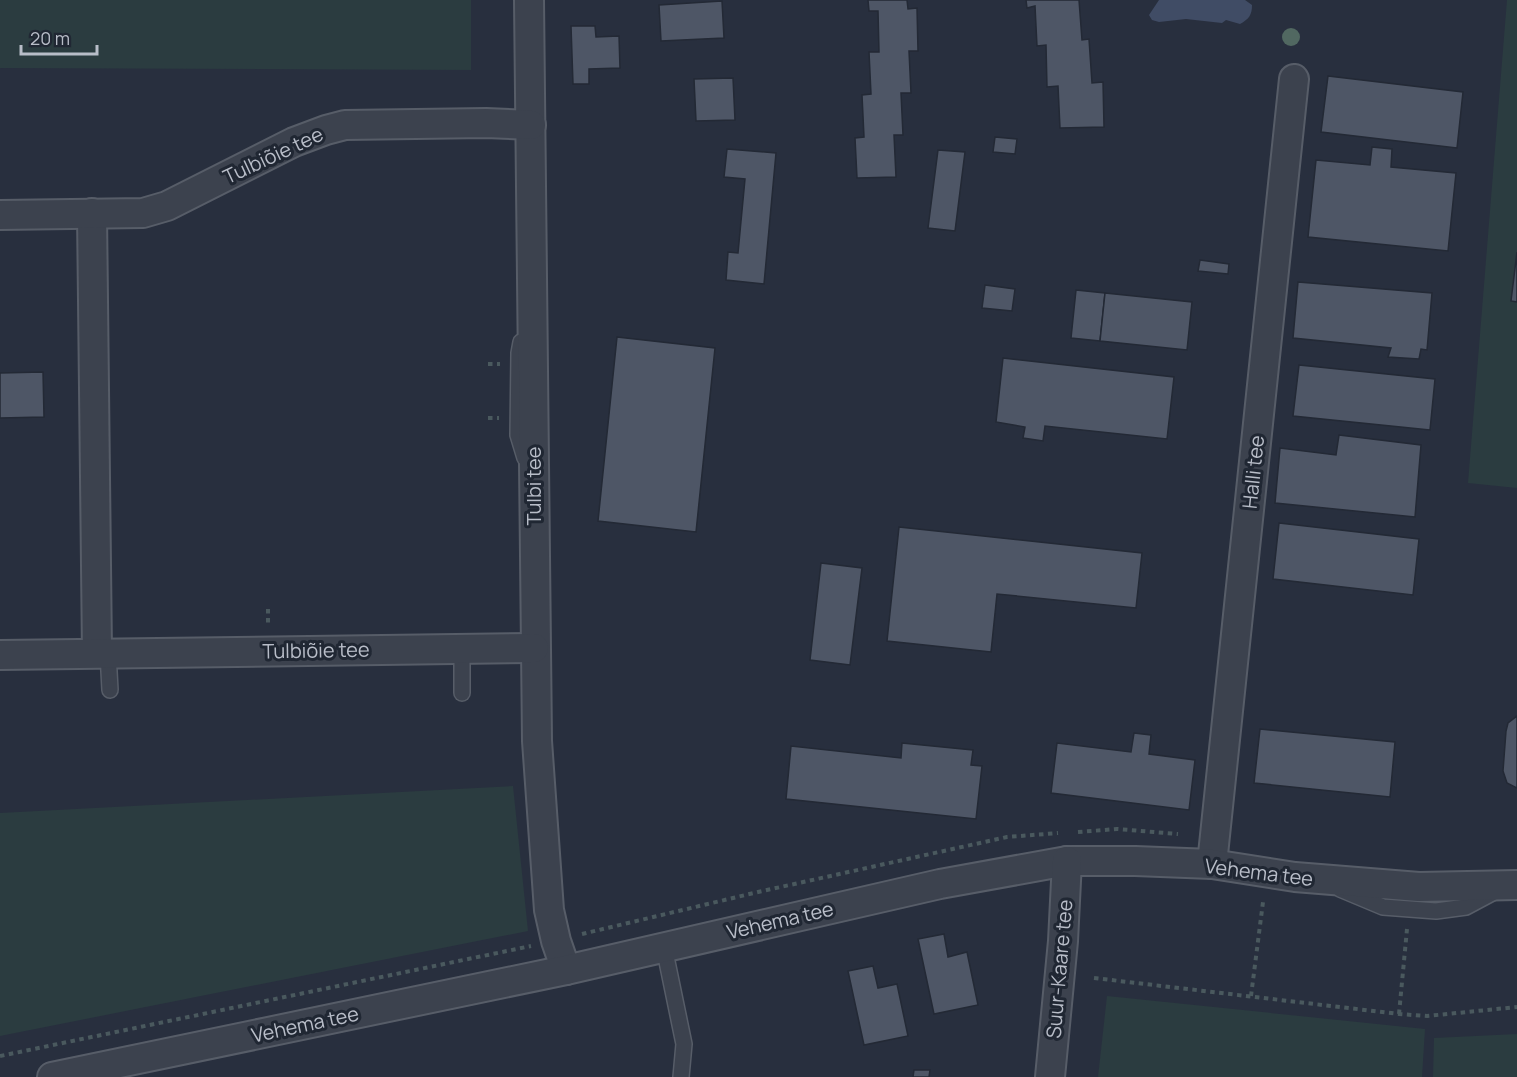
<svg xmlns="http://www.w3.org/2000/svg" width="1517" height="1077" viewBox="0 0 1517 1077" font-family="Manrope,sans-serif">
<rect width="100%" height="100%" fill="#282f3e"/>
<g fill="#2b3c40">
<polygon points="0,0 471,0 471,70 0,68"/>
<polygon points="1507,0 1517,0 1517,488 1468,483"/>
<polygon points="513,786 528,931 0,1036 0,813"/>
<polygon points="1107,996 1425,1029 1422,1077 1098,1077"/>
<polygon points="1517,1034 1517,1077 1433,1077 1434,1038"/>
</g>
<path fill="#404c65" d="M1159 0H1245L1252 5C1252 15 1249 19 1240 24L1226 20 1222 23 1186 19 1159 22 1152 20 1149 15Z"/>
<g fill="#4e5666" stroke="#232935" stroke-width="1.5">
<polygon points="868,0 907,0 908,9 917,8 918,51 909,51 911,93 901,93 903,135 894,135 896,177 857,178 855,138 864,137 862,95 871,94 869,52 879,52 878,11 869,11"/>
<polygon points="1026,0 1079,0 1082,40 1089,39 1092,83 1103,82 1104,127 1060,128 1058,86 1047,87 1046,45 1037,46 1035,6 1027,8"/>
<polygon points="722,1 724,38 661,41 659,5"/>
<polygon points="571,26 595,26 596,37 619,36 620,68 589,69 589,84 573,84"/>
<polygon points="1328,76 1463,92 1457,148 1321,132"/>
<polygon points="733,78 735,120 696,121 694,79"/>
<polygon points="995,137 1017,139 1015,154 993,152"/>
<polygon points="1372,147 1392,149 1391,167 1456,173 1448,251 1308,237 1316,160 1370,165"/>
<polygon points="727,149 776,153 764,284 726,280 728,252 738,253 745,179 724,177"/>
<polygon points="938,150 965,152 955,231 928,228"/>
<polygon points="1517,252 1517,302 1511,301"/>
<polygon points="1200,260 1229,264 1228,274 1198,271"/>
<polygon points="1298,282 1432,293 1427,350 1421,349 1419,359 1388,357 1391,348 1293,338"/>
<polygon points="985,285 1015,289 1012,311 982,308"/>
<polygon points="1076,290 1105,293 1100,341 1071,338"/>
<polygon points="1105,293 1192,302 1187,350 1100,341"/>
<polygon points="617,337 715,348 696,532 598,521"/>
<polygon points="1003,358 1174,377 1167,439 1045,426 1043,441 1023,438 1025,427 996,422"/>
<polygon points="1299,365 1435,379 1430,430 1293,416"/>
<polygon points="43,372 44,417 0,418 0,373"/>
<polygon points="1339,435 1421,445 1415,517 1275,503 1280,448 1336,455"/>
<polygon points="1279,523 1419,539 1413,595 1273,579"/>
<polygon points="899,527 1142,553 1136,608 997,594 991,652 887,641"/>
<polygon points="821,563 862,568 850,665 810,660"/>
<polygon points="1517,716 1517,788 1507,783 1503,771 1506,731 1508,723"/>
<polygon points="1260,729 1395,742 1390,797 1254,783"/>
<polygon points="1134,733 1151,735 1149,754 1195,760 1189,810 1051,793 1057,743 1131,752"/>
<polygon points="902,743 973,750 971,765 982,766 976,819 786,799 791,746 901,758"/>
<polygon points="944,934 948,957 967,952 978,1005 934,1014 918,939"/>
<polygon points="873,966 878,988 897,984 908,1036 864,1045 848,971"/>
<polygon points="914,1070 930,1070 929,1077 913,1077"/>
</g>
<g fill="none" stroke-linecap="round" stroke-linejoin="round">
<g stroke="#575d68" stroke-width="18">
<g id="service">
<polyline points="521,342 519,353 518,435 525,458"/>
<polyline points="462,648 462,693"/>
<polyline points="108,653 110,690"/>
<polyline points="1340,889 1383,907 1436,911 1466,907 1496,891"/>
<polyline points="664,947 684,1044 681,1077"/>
</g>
</g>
<g stroke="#575d68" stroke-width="32">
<g id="minor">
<polyline points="529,0 537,741 549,910 556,941 566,970"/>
<polyline points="92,213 97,653"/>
<polyline points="0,215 143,213 167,206 294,142 326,130 345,125 486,123 531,125"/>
<polyline points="0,655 534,648"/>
<polyline points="1212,864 1294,79"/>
<polyline points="52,1077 566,970 940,884 1067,861 1135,861 1212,864 1295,877 1419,887 1517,885"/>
<polyline points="1050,1077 1063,941 1067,861"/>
</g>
</g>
<g stroke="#4a595e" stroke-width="4" stroke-dasharray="4.5 4.5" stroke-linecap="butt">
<polyline points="488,364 500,364"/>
<polyline points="488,418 499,418"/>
<polyline points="268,609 268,626"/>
<polyline points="1078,832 1117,829 1178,834"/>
<polyline points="582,934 758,892 1007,837 1058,833"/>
<polyline points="1094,978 1399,1014 1427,1016 1517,1007"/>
<polyline points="1251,996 1263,902"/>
<polyline points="1399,1014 1407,929"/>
<polyline points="0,1056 531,946"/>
</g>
<use href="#service" stroke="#3c424e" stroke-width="15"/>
<use href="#minor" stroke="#3c424e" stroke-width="28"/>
</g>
<circle fill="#516861" cx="1291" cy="37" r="9"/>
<g text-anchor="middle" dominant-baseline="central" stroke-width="6" stroke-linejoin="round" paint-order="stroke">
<g font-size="20" fill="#b8bdc8" stroke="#202733">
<text transform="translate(273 155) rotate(-25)">Tulbiõie tee</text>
<text transform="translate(1253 472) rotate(-84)">Halli tee</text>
<text transform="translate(533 486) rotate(-90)">Tulbi tee</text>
<text transform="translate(316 650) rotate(-1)">Tulbiõie tee</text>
<text transform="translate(1259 872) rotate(7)">Vehema tee</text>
<text transform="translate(780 920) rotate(-13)">Vehema tee</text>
<text transform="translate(1059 969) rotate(-85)">Suur-Kaare tee</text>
<text transform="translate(305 1024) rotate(-12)">Vehema tee</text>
</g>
</g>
<path d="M21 45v9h76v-9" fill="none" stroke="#b8bdc8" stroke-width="3"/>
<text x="30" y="45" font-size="18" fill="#b8bdc8" stroke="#202733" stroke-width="4.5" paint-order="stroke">20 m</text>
</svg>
